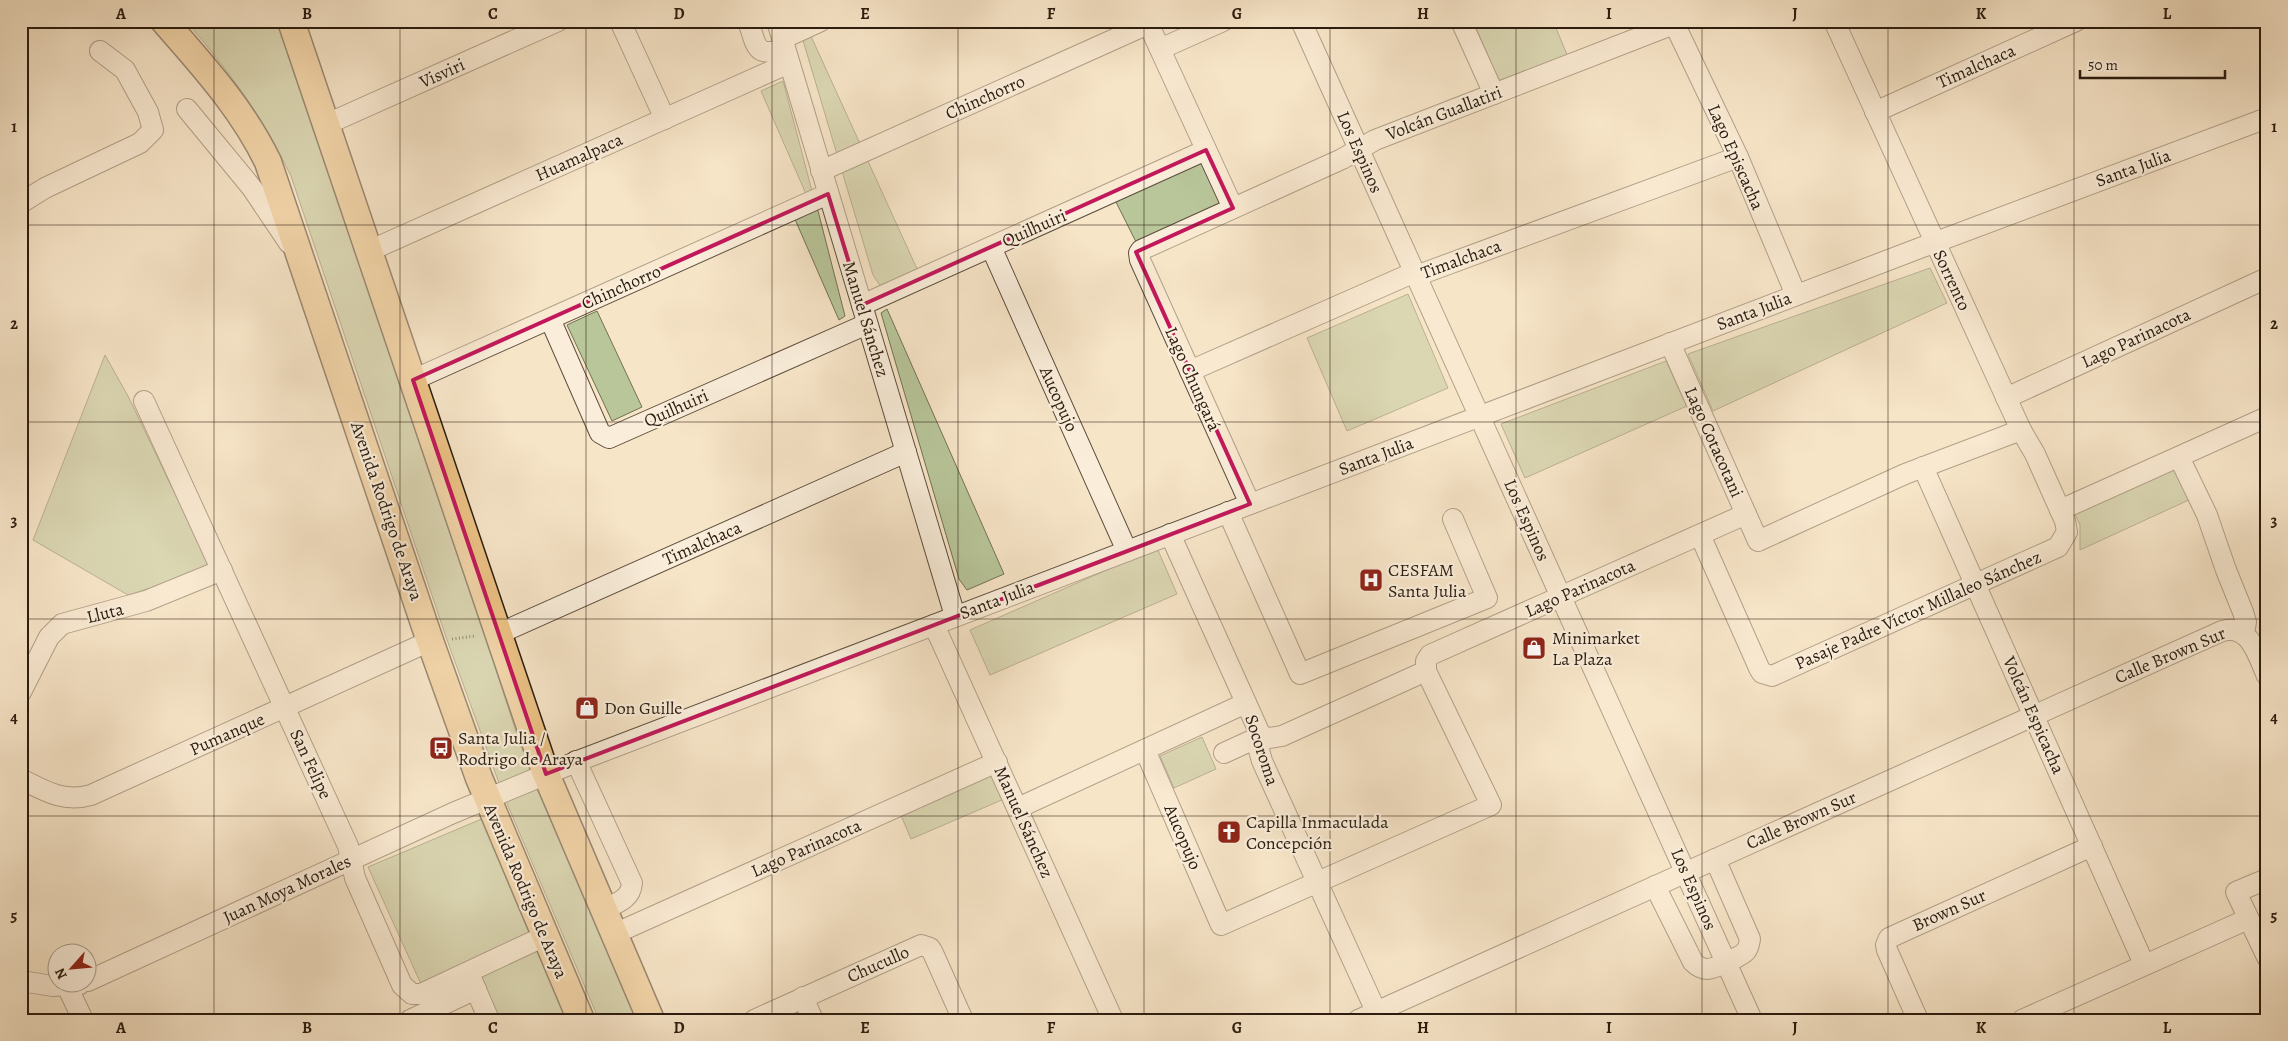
<svg xmlns="http://www.w3.org/2000/svg" width="2288" height="1041" viewBox="0 0 2288 1041" font-family="Alegreya,serif">
<rect width="100%" height="100%" fill="#f7e5c8"/>
<filter id="stains"><feTurbulence type="fractalNoise" baseFrequency=".004" numOctaves="4"/><feColorMatrix values="0 0 0 0 .2 0 0 0 0 .09 0 0 0 0 .02 0 0 0 .5 -.17"/></filter>
<radialGradient id="worn" r=".72"><stop offset=".6" stop-color="#630" stop-opacity="0"/><stop offset="1" stop-color="#630" stop-opacity=".3"/></radialGradient>
<g fill="#b8c69a" stroke="#727154">
<path d="M186 21H278L361 255 520 744 640 1020H599L503 794 446 637 291 176C262 116 229 71 186 21Z"/>
<polygon points="1473,21 1553,21 1568,57 1501,86"/>
<polygon points="810,34 918,271 881,287 873,275 802,37"/>
<polygon points="783,81 812,191 806,194 761,91"/>
<polygon points="1200,159 1222,203 1137,244 1114,198"/>
<polygon points="817,207 845,316 839,320 794,217"/>
<polygon points="1930,268 1947,303 1713,411 1688,354"/>
<polygon points="1408,294 1448,388 1347,431 1307,338"/>
<polygon points="887,309 1004,574 967,590 959,579 881,313"/>
<polygon points="597,311 642,407 612,421 567,325"/>
<polygon points="105,355 129,398 211,569 128,595 33,540"/>
<polygon points="1666,361 1687,406 1525,478 1501,424"/>
<polygon points="2177,467 2191,499 2080,550 2080,525 2075,514"/>
<polygon points="1157,548 1177,594 990,675 970,630"/>
<polygon points="1202,737 1216,769 1174,788 1160,756"/>
<polygon points="993,772 1004,799 911,839 900,813"/>
<polygon points="484,818 568,1020 496,1020 474,961 421,984 368,867"/>
</g>
<g fill="none" stroke-linecap="round" stroke-linejoin="round">
<g stroke="#5e4e3d" stroke-width="22">
<g id="minor">
<polyline points="620,21 665,119"/>
<path d="M748 21C757 46 754 58 785 49"/>
<polyline points="777,21 955,616"/>
<polyline points="1147,21 1233,208"/>
<polyline points="1301,21 1752,1020"/>
<polyline points="1461,21 1494,94"/>
<polyline points="1673,21 1738,157 1796,295"/>
<polyline points="782,39 821,21"/>
<polyline points="1160,49 1223,21"/>
<polyline points="187,109 252,188 289,243"/>
<polyline points="1875,112 2076,21"/>
<polyline points="327,124 558,21"/>
<polyline points="821,171 1148,24"/>
<polyline points="21,203 45,188 140,143 153,130 148,112 125,70 100,51"/>
<polyline points="991,247 1127,551"/>
<polyline points="369,251 789,63"/>
<polyline points="862,305 1206,150"/>
<polyline points="550,319 600,433 609,438 867,324"/>
<polyline points="1670,343 1758,541 1905,474 2021,430"/>
<polyline points="1190,371 1408,275 1416,276 1738,157"/>
<polyline points="413,380 828,194"/>
<polyline points="2006,398 2267,278"/>
<polyline points="144,401 348,846 355,878 402,985 412,994 421,994 545,936"/>
<polyline points="2179,457 2207,515 2226,570 2243,612 2246,622 2244,633"/>
<polyline points="1923,467 2144,964"/>
<polyline points="1250,504 1140,260 1139,253 1141,250 1342,159 1375,140 1674,24"/>
<polyline points="2060,510 2267,417"/>
<polyline points="1228,512 1300,674 1487,598 1453,519"/>
<polyline points="1170,534 1261,736 1259,750 1262,761 1380,1020"/>
<polyline points="1700,535 1759,668 1762,673 1772,676 2058,547 2067,532 2065,521 2035,454 2021,430 1834,21"/>
<polyline points="934,625 1113,1020"/>
<polyline points="498,634 906,452"/>
<polyline points="21,692 49,637 62,624 146,601 222,570"/>
<polyline points="1261,736 1270,738 1282,736 1426,671"/>
<polyline points="1145,750 1221,925 1491,805 1426,671 1426,661 1430,655 1746,514"/>
<polyline points="1224,753 1261,736"/>
<path d="M576 761 632 883C631 899 617 903 604 909"/>
<path d="M21 779C45 791 64 803 91 795L430 641"/>
<polyline points="1018,808 1246,703"/>
<polyline points="2267,879 2236,892 2267,957"/>
<path d="M1655 886 1693 962C1697 966 1701 969 1707 969 1714 969 1742 956 1746 951 1749 947 1749 944 1750 939L1715 859"/>
<polyline points="614,934 997,762"/>
<polyline points="471,978 489,1020"/>
<polyline points="21,981 53,986 80,984"/>
<polyline points="88,981 453,813 583,759 1920,248 2267,118"/>
<polyline points="67,986 83,1020"/>
<polyline points="803,997 813,1020"/>
<polyline points="410,1020 476,989"/>
<polyline points="754,1020 921,945 930,948 933,953 963,1020"/>
<path d="M1358 1020 2222 631C2250 623 2258 656 2267 676"/>
<polyline points="1918,1020 1887,950 1886,945 1889,938 2092,846"/>
<polyline points="2022,1020 2248,919"/>
</g>
</g>
<g stroke="#2b1c0f" stroke-width="29">
<g id="major">
<path d="M164 21C203 66 242 108 268 162L430 641 479 778 581 1020"/>
<polyline points="291,21 546,774 651,1020"/>
</g>
</g>
<polyline stroke="#2b1c0f" stroke-width="3" stroke-dasharray="1 2.5" stroke-linecap="butt" points="452,639 475,636"/>
<use href="#minor" stroke="#faeedb" stroke-width="20"/>
<use href="#major" stroke="#ecc284" stroke-width="26"/>
</g>
<path d="M0 0H2288V1041H0ZM1206 150 1233 208 1136 252 1250 504 546 774 413 380 828 194 862 305Z" fill="#f7e5c8" fill-opacity=".55" fill-rule="evenodd"/>
<path fill="none" stroke="#c2185b" stroke-width="4" stroke-linejoin="round" d="M1206 150 1233 208 1136 252 1250 504 546 774 413 380 828 194 862 305Z"/>
<path fill="none" stroke="#2b1c0f" stroke-width="1" stroke-opacity="0.55" d="M214 21V1020M400 21V1020M586 21V1020M772 21V1020M958 21V1020M1144 21V1020M1330 21V1020M1516 21V1020M1702 21V1020M1888 21V1020M2074 21V1020M21 225H2267M21 422H2267M21 619H2267M21 816H2267"/>
<defs>
<g id="hospital-square" transform="scale(1.25)"><rect x="-9" y="-9" width="18" height="18" rx="4" fill="#8f2418" stroke="#faeedb"/><path d="M-5-5h3v3.5h4V-5h3V5h-3V1.5h-4V5h-3Z" fill="#fff"/></g>
<g id="shop-square" transform="scale(1.25)"><rect x="-9" y="-9" width="18" height="18" rx="4" fill="#8f2418" stroke="#faeedb"/><path d="M-5-2.5h2.3a2.7 3.5 0 0 1 5.4 0H5L5.5 6h-11ZM-1.5-2.5h3a1.5 2.3 0 0 0-3 0Z" fill="#fff"/></g>
<g id="bus-square" transform="scale(1.25)"><rect x="-9" y="-9" width="18" height="18" rx="4" fill="#8f2418" stroke="#faeedb"/><path d="M-5-6H5V4H4V6H2V4H-2V6H-4V4H-5ZM-3.5-4V0h7V-4ZM-3.5 1.2v1.5H-2V1.2ZM2 1.2v1.5H3.5V1.2Z" fill="#fff"/></g>
<g id="church-square" transform="scale(1.25)"><rect x="-9" y="-9" width="18" height="18" rx="4" fill="#8f2418" stroke="#faeedb"/><path d="M-1.2-6h2.4v3.5h3.3v2.4h-3.3V6h-2.4V-.1h-3.3v-2.4h3.3Z" fill="#fff"/></g>
</defs>
<g fill-rule="evenodd">
<use href="#hospital-square" x="1371" y="580"/>
<use href="#shop-square" x="1534" y="648"/>
<use href="#shop-square" x="587" y="708"/>
<use href="#bus-square" x="441" y="748"/>
<use href="#church-square" x="1229" y="832"/>
</g>
<g text-anchor="middle" dominant-baseline="central" stroke-width="4.5" stroke-linejoin="round" paint-order="stroke">
<g font-size="18" fill="#2b1c0f" stroke="#faeedb">
<text transform="translate(1976 66) rotate(-24)">Timalchaca</text>
<text transform="translate(442 73) rotate(-24)">Visviri</text>
<text transform="translate(985 97) rotate(-24)">Chinchorro</text>
<text transform="translate(1444 113) rotate(-21)">Volcán Guallatiri</text>
<text transform="translate(1360 152) rotate(66)">Los Espinos</text>
<text transform="translate(579 157) rotate(-24)">Huamalpaca</text>
<text transform="translate(1736 157) rotate(66)">Lago Episcacha</text>
<text transform="translate(2133 168) rotate(-20)">Santa Julia</text>
<text transform="translate(1034 228) rotate(-24)">Quilhuiri</text>
<text transform="translate(1461 259) rotate(-20)">Timalchaca</text>
<text transform="translate(1952 280) rotate(65)">Sorrento</text>
<text transform="translate(621 287) rotate(-24)">Chinchorro</text>
<text transform="translate(1754 311) rotate(-21)">Santa Julia</text>
<text transform="translate(866 319) rotate(73)">Manuel Sánchez</text>
<text transform="translate(2136 338) rotate(-25)">Lago Parinacota</text>
<text transform="translate(1193 379) rotate(66)">Lago Chungará</text>
<text transform="translate(1059 399) rotate(66)">Aucopujo</text>
<text transform="translate(676 408) rotate(-24)">Quilhuiri</text>
<text transform="translate(1714 442) rotate(66)">Lago Cotacotani</text>
<text transform="translate(1376 456) rotate(-21)">Santa Julia</text>
<text transform="translate(387 511) rotate(71)">Avenida Rodrigo de Araya</text>
<text transform="translate(1527 520) rotate(66)">Los Espinos</text>
<text transform="translate(702 543) rotate(-24)">Timalchaca</text>
<text transform="translate(1580 588) rotate(-24)">Lago Parinacota</text>
<text transform="translate(997 600) rotate(-21)">Santa Julia</text>
<text transform="translate(1918 610) rotate(-24)">Pasaje Padre Víctor Millaleo Sánchez</text>
<text transform="translate(105 613) rotate(-14)">Lluta</text>
<text transform="translate(2170 655) rotate(-23)">Calle Brown Sur</text>
<text transform="translate(2034 715) rotate(66)">Volcán Espicacha</text>
<text transform="translate(227 734) rotate(-24)">Pumanque</text>
<text transform="translate(1262 750) rotate(72)">Socoroma</text>
<text transform="translate(311 764) rotate(65)">San Felipe</text>
<text transform="translate(1801 820) rotate(-24)">Calle Brown Sur</text>
<text transform="translate(1024 822) rotate(66)">Manuel Sánchez</text>
<text transform="translate(1183 837) rotate(67)">Aucopujo</text>
<text transform="translate(806 848) rotate(-24)">Lago Parinacota</text>
<text transform="translate(287 889) rotate(-25)">Juan Moya Morales</text>
<text transform="translate(1694 889) rotate(66)">Los Espinos</text>
<text transform="translate(526 891) rotate(67)">Avenida Rodrigo de Araya</text>
<text transform="translate(1949 910) rotate(-24)">Brown Sur</text>
<text transform="translate(878 964) rotate(-24)">Chucullo</text>
</g>
<g font-size="18" fill="#2b1c0f" stroke="#faeedb" text-anchor="start">
<text x="1388" y="570">CESFAM<tspan x="1388" dy="21">Santa Julia</tspan></text>
<text x="1552" y="638">Minimarket<tspan x="1552" dy="21">La Plaza</tspan></text>
<text x="604" y="708">Don Guille</text>
<text x="458" y="738">Santa Julia /<tspan x="458" dy="21">Rodrigo de Araya</tspan></text>
<text x="1246" y="822">Capilla Inmaculada<tspan x="1246" dy="21">Concepción</tspan></text>
</g>
</g>
<rect width="2288" height="1041" fill="none" stroke="#f7e5c8" stroke-width="55"/>
<g transform="translate(72 968) rotate(243)"><circle r="24" fill="#faeedb" stroke="#a79a89"/>
<path d="M0-4L9 19L0 12L-9 19Z" fill="#8f2418"/>
<text y="-8" font-size="14" font-weight="bold" text-anchor="middle" fill="#2b1c0f">N</text>
</g>
<path d="M2080 70v8h145v-8" fill="none" stroke="#2b1c0f" stroke-width="2.5"/>
<text x="2088" y="70" font-size="15" fill="#2b1c0f" stroke="#faeedb" stroke-width="4" paint-order="stroke">50 m</text>
<rect x="28" y="28" width="2232" height="986" fill="none" stroke="#2b1c0f" stroke-width="2"/>
<g font-size="16" text-anchor="middle" font-weight="bold" fill="#2b1c0f">
<text x="121" y="19">A</text>
<text x="307" y="19">B</text>
<text x="493" y="19">C</text>
<text x="679" y="19">D</text>
<text x="865" y="19">E</text>
<text x="1051" y="19">F</text>
<text x="1237" y="19">G</text>
<text x="1423" y="19">H</text>
<text x="1609" y="19">I</text>
<text x="1795" y="19">J</text>
<text x="1981" y="19">K</text>
<text x="2167" y="19">L</text>
<text x="14" y="132">1</text>
<text x="2274" y="132">1</text>
<text x="14" y="329">2</text>
<text x="2274" y="329">2</text>
<text x="14" y="526">3</text>
<text x="2274" y="526">3</text>
<text x="14" y="723">4</text>
<text x="2274" y="723">4</text>
<text x="14" y="921">5</text>
<text x="2274" y="921">5</text>
<text x="121" y="1033">A</text>
<text x="307" y="1033">B</text>
<text x="493" y="1033">C</text>
<text x="679" y="1033">D</text>
<text x="865" y="1033">E</text>
<text x="1051" y="1033">F</text>
<text x="1237" y="1033">G</text>
<text x="1423" y="1033">H</text>
<text x="1609" y="1033">I</text>
<text x="1795" y="1033">J</text>
<text x="1981" y="1033">K</text>
<text x="2167" y="1033">L</text>
</g>
<rect width="100%" height="100%" filter="url(#stains)"/>
<rect width="100%" height="100%" fill="url(#worn)"/>
</svg>
